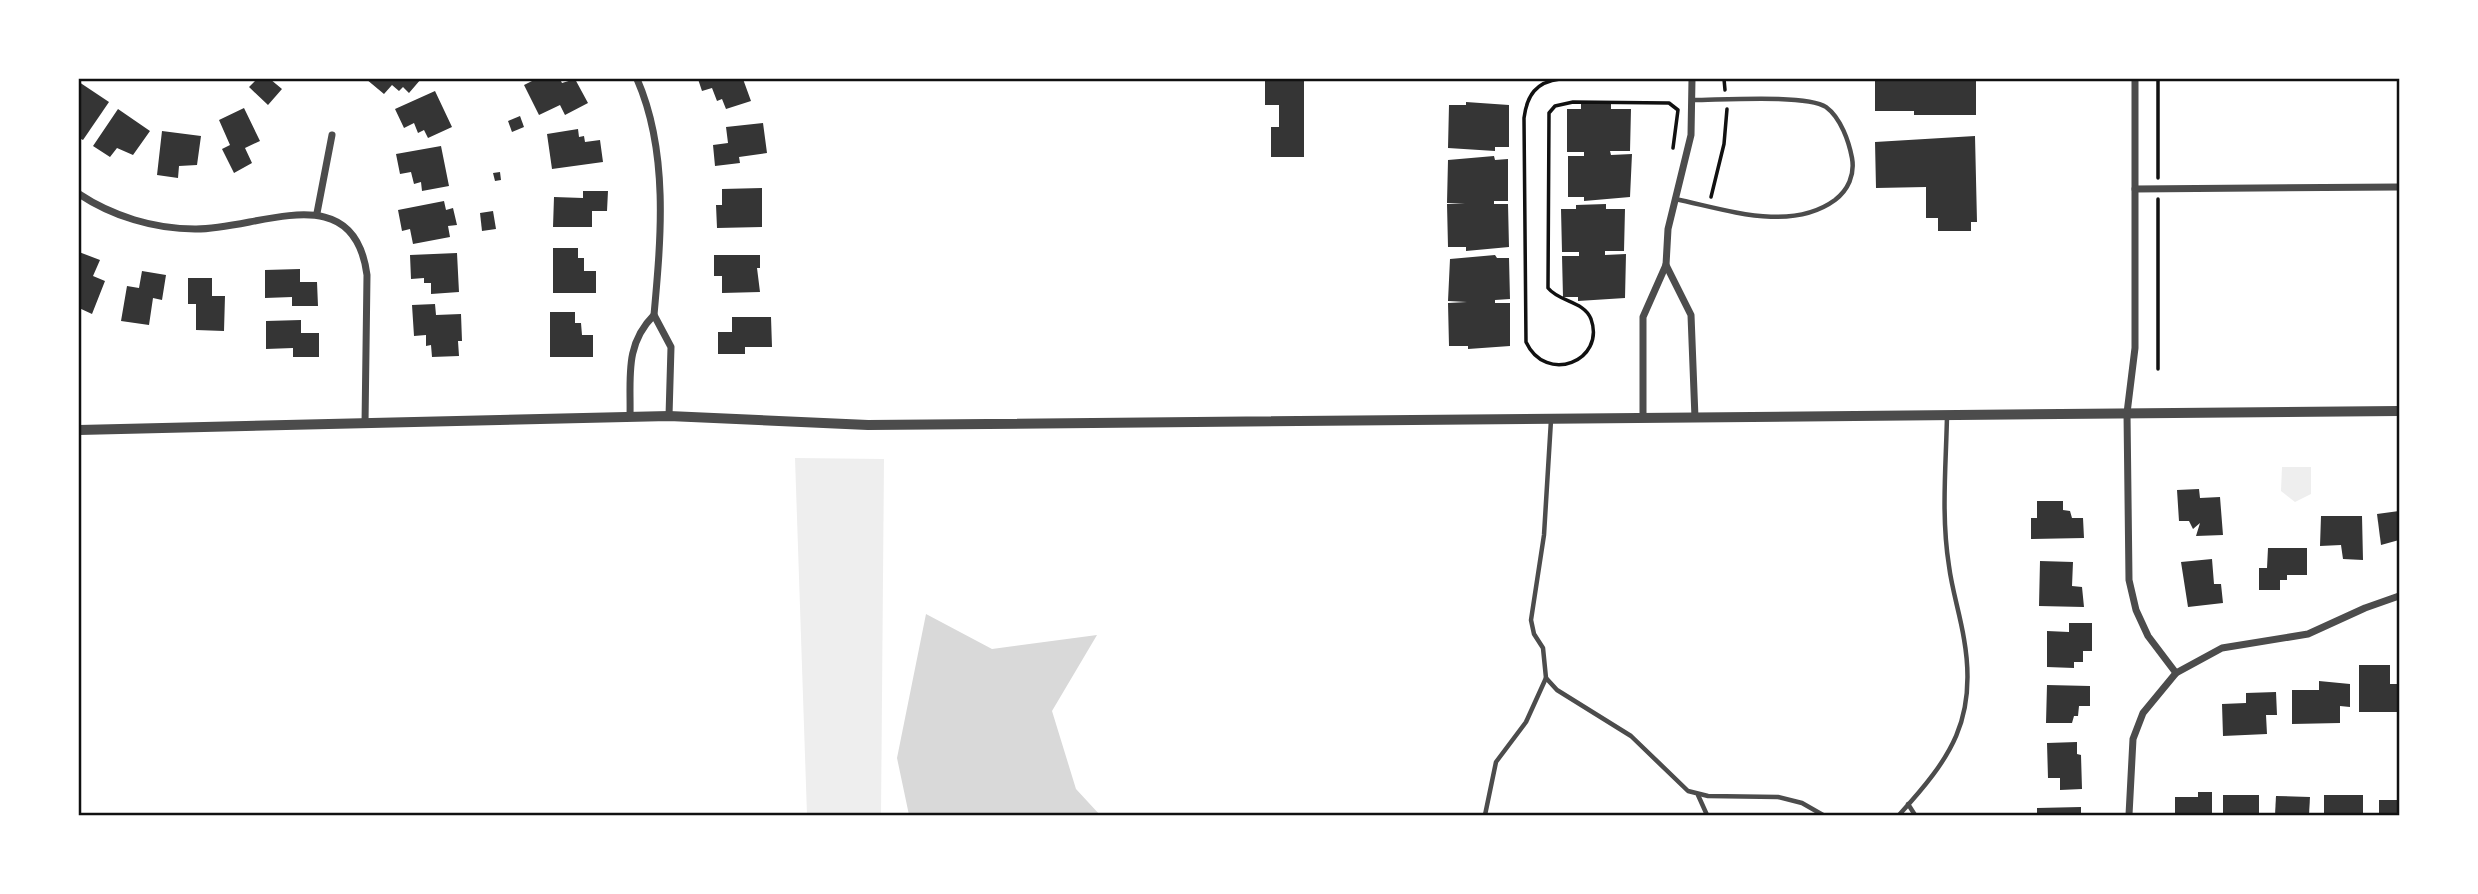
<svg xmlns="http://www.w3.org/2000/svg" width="2478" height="894" viewBox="0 0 2478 894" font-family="'Fira Sans',sans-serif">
<rect width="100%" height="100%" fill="#fff"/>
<g fill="#eee">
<polygon points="795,458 884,459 881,815 807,815"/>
<polygon points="2282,467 2311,467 2311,494 2295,502 2281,491"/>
</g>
<polygon fill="#d9d9d9" points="926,614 992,649 1097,635 1052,711 1076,789 1100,815 909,815 897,758"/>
<g fill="#353535">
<polygon points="253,79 270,79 282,89 268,105 249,87 255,81"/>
<polygon points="366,79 421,79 409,93 403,87 399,91 392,85 384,94"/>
<polygon points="536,79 560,79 562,83 575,79 588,103 565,115 560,105 539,115 524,85"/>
<polygon points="698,79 743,79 751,101 726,109 722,99 717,101 712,88 702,91"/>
<polygon points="1875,79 1976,79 1976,115 1914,115 1914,111 1875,111"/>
<polygon points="1265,81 1304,81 1304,157 1271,157 1271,127 1279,127 1279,105 1265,105"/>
<polygon points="79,82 109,102 83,140 79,138"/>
<polygon points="435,91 452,127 428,138 424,130 418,133 414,123 404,128 395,109"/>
<polygon points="1466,102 1509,105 1509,147 1495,147 1495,151 1448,148 1449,105 1466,105"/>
<polygon points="1581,104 1611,104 1611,109 1631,109 1630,151 1610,151 1611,155 1632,154 1630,197 1584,201 1584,197 1568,197 1568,156 1584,156 1584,152 1567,152 1567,109 1581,109"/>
<polygon points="244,108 260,141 245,148 252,163 234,173 222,149 230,145 219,120"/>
<polygon points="118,109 150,131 133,155 117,148 110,157 93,146"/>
<polygon points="520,116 524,127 512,132 508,121"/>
<polygon points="763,123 767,153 739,157 740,163 715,166 713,145 728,143 726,127"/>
<polygon points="578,129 579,137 584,136 585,142 600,140 603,162 552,169 547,134"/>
<polygon points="162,131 201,136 197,165 179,166 178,178 157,175"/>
<polygon points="1975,136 1977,222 1971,222 1971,231 1938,231 1938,218 1926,218 1926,187 1876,188 1875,142"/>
<polygon points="441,146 449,186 422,191 421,182 414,184 411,172 400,174 396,154"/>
<polygon points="1494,156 1495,160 1508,159 1508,201 1494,201 1494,204 1508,204 1509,247 1466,251 1466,247 1448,247 1447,204 1465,204 1447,203 1448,160"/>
<polygon points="500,172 501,180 495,181 493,173"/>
<polygon points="762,188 762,227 717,228 716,205 722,205 722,189"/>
<polygon points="583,191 608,191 607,211 592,211 592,227 553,227 554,197 583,198"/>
<polygon points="444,201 446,210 453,208 457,225 448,226 450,237 413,244 410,229 402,231 398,210"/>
<polygon points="1606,204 1606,209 1625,209 1624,251 1605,251 1605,255 1626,254 1625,298 1578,301 1578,297 1563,297 1562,256 1579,256 1579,252 1562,252 1561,209 1576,209 1576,205"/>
<polygon points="493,211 496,229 482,231 480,213"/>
<polygon points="553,248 578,248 578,258 584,258 584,271 596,271 596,293 553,293"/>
<polygon points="79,252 100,260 93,276 105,281 92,314 79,308"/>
<polygon points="457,253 459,292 431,294 431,283 424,283 424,278 411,279 410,255"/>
<polygon points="714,255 760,255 760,268 757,268 760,292 722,293 722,276 714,276"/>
<polygon points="1495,255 1497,258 1509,258 1510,299 1495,300 1495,303 1510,303 1510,346 1468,349 1468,346 1449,346 1448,303 1467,302 1448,301 1450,259"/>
<polygon points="300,269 300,282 317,282 318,306 292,306 292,297 265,298 265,270"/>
<polygon points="142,271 166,275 162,300 153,298 149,325 121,321 127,286 139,288"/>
<polygon points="188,278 212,278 212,296 225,296 224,331 196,330 196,304 188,304"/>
<polygon points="435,304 436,315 461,314 462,341 458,341 459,356 432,357 431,345 426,346 426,335 414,336 412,305"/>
<polygon points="550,312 575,312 575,323 581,323 582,335 593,335 593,357 550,357"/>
<polygon points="732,317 771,317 772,347 745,347 745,354 718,354 718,332 732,332"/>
<polygon points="301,320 301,333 319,333 319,357 293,357 293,348 266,349 266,321"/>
<polygon points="2199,489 2200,498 2220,497 2223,535 2196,536 2200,523 2193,529 2189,521 2179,521 2177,490"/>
<polygon points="2037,501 2063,501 2063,510 2070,511 2072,518 2083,518 2084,538 2031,539 2031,518 2037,518"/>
<polygon points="2399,511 2399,540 2381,545 2377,514"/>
<polygon points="2321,516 2362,516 2363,560 2343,559 2341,545 2320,546"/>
<polygon points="2268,548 2307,548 2307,575 2287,575 2287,580 2280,580 2280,590 2259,590 2259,568 2267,568"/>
<polygon points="2212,559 2214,584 2221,584 2223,603 2188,607 2181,562"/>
<polygon points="2040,561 2073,562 2072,586 2082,587 2084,607 2039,606"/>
<polygon points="2069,623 2092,623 2092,651 2083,651 2083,662 2074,662 2074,668 2047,667 2047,631 2069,632"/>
<polygon points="2359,665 2390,665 2390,684 2399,684 2399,712 2359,712"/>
<polygon points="2319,681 2350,684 2350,707 2340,706 2340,723 2292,724 2292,690 2319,690"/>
<polygon points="2047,685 2090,686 2090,706 2079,706 2078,716 2074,716 2072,723 2046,723"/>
<polygon points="2276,692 2277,715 2266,715 2267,734 2223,736 2222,704 2246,703 2246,693"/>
<polygon points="2077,742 2077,754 2081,755 2082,789 2060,790 2060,778 2048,778 2047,743"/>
<polygon points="2198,792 2212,792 2212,815 2175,815 2175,797 2198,797"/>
<rect x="2223" y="795" width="36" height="20"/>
<rect x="2324" y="795" width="39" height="20"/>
<polygon points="2276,796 2310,797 2309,815 2275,815"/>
<rect x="2379" y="800" width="20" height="15"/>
<polygon points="2081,807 2081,815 2037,815 2037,808"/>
</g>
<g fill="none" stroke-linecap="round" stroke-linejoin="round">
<g stroke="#111" stroke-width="3.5">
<path d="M1560 79C1536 82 1527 95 1524 118L1526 342C1546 385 1606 361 1591 319 1584 301 1559 302 1548 288L1549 113 1555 106 1573 102 1669 103 1678 110 1673 148"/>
<polyline points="1724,79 1725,90"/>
<polyline points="2158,79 2158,178"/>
<polyline points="1711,197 1724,144 1727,109"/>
<polyline points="2158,199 2158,369"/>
</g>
<g stroke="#4c4c4c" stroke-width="4.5">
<path d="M1675 199C1725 209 1790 233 1835 200 1848 190 1855 175 1852 158 1849 142 1841 118 1826 107 1807 94 1720 100 1694 100"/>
<polyline points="1551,420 1544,535 1531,620 1534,634 1543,648 1546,678 1557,690 1631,736 1688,791 1708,796 1778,797 1802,803 1823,815"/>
<polyline points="1698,795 1707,815"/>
<polyline points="1908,804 1915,815"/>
<polyline points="1485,815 1496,762 1526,722 1546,678"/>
<path d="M1899 815C1951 758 1978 719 1964 639 1960 614 1952 590 1949 566 1941 516 1946 466 1947 416"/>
</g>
<g stroke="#4c4c4c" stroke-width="7">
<path d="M637 79C669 152 661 238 654 315"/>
<polyline points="2135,79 2135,348 2127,413 2129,580 2136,610 2148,636 2176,673"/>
<polyline points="2135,189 2399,187"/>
<path d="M79 194C112 216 154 229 195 229 258 230 354 175 367 275L365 424"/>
<polyline points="317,213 332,135"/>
<polyline points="1666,265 1691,315 1695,418"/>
<path d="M630 417C631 378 624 345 654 315L671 347 669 416"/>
<polyline points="1643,418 1643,317 1666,265 1668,229 1691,135 1692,79"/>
<polyline points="2129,815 2133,739 2143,713 2176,673 2222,648 2308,634 2365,608 2399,596"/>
</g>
<polyline stroke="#4c4c4c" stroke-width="10" points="79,430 669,416 868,425 2399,411"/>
</g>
<rect width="2478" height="894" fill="none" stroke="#ffffff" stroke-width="161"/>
<rect x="80" y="80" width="2318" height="734" fill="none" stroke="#111" stroke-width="2.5"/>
</svg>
